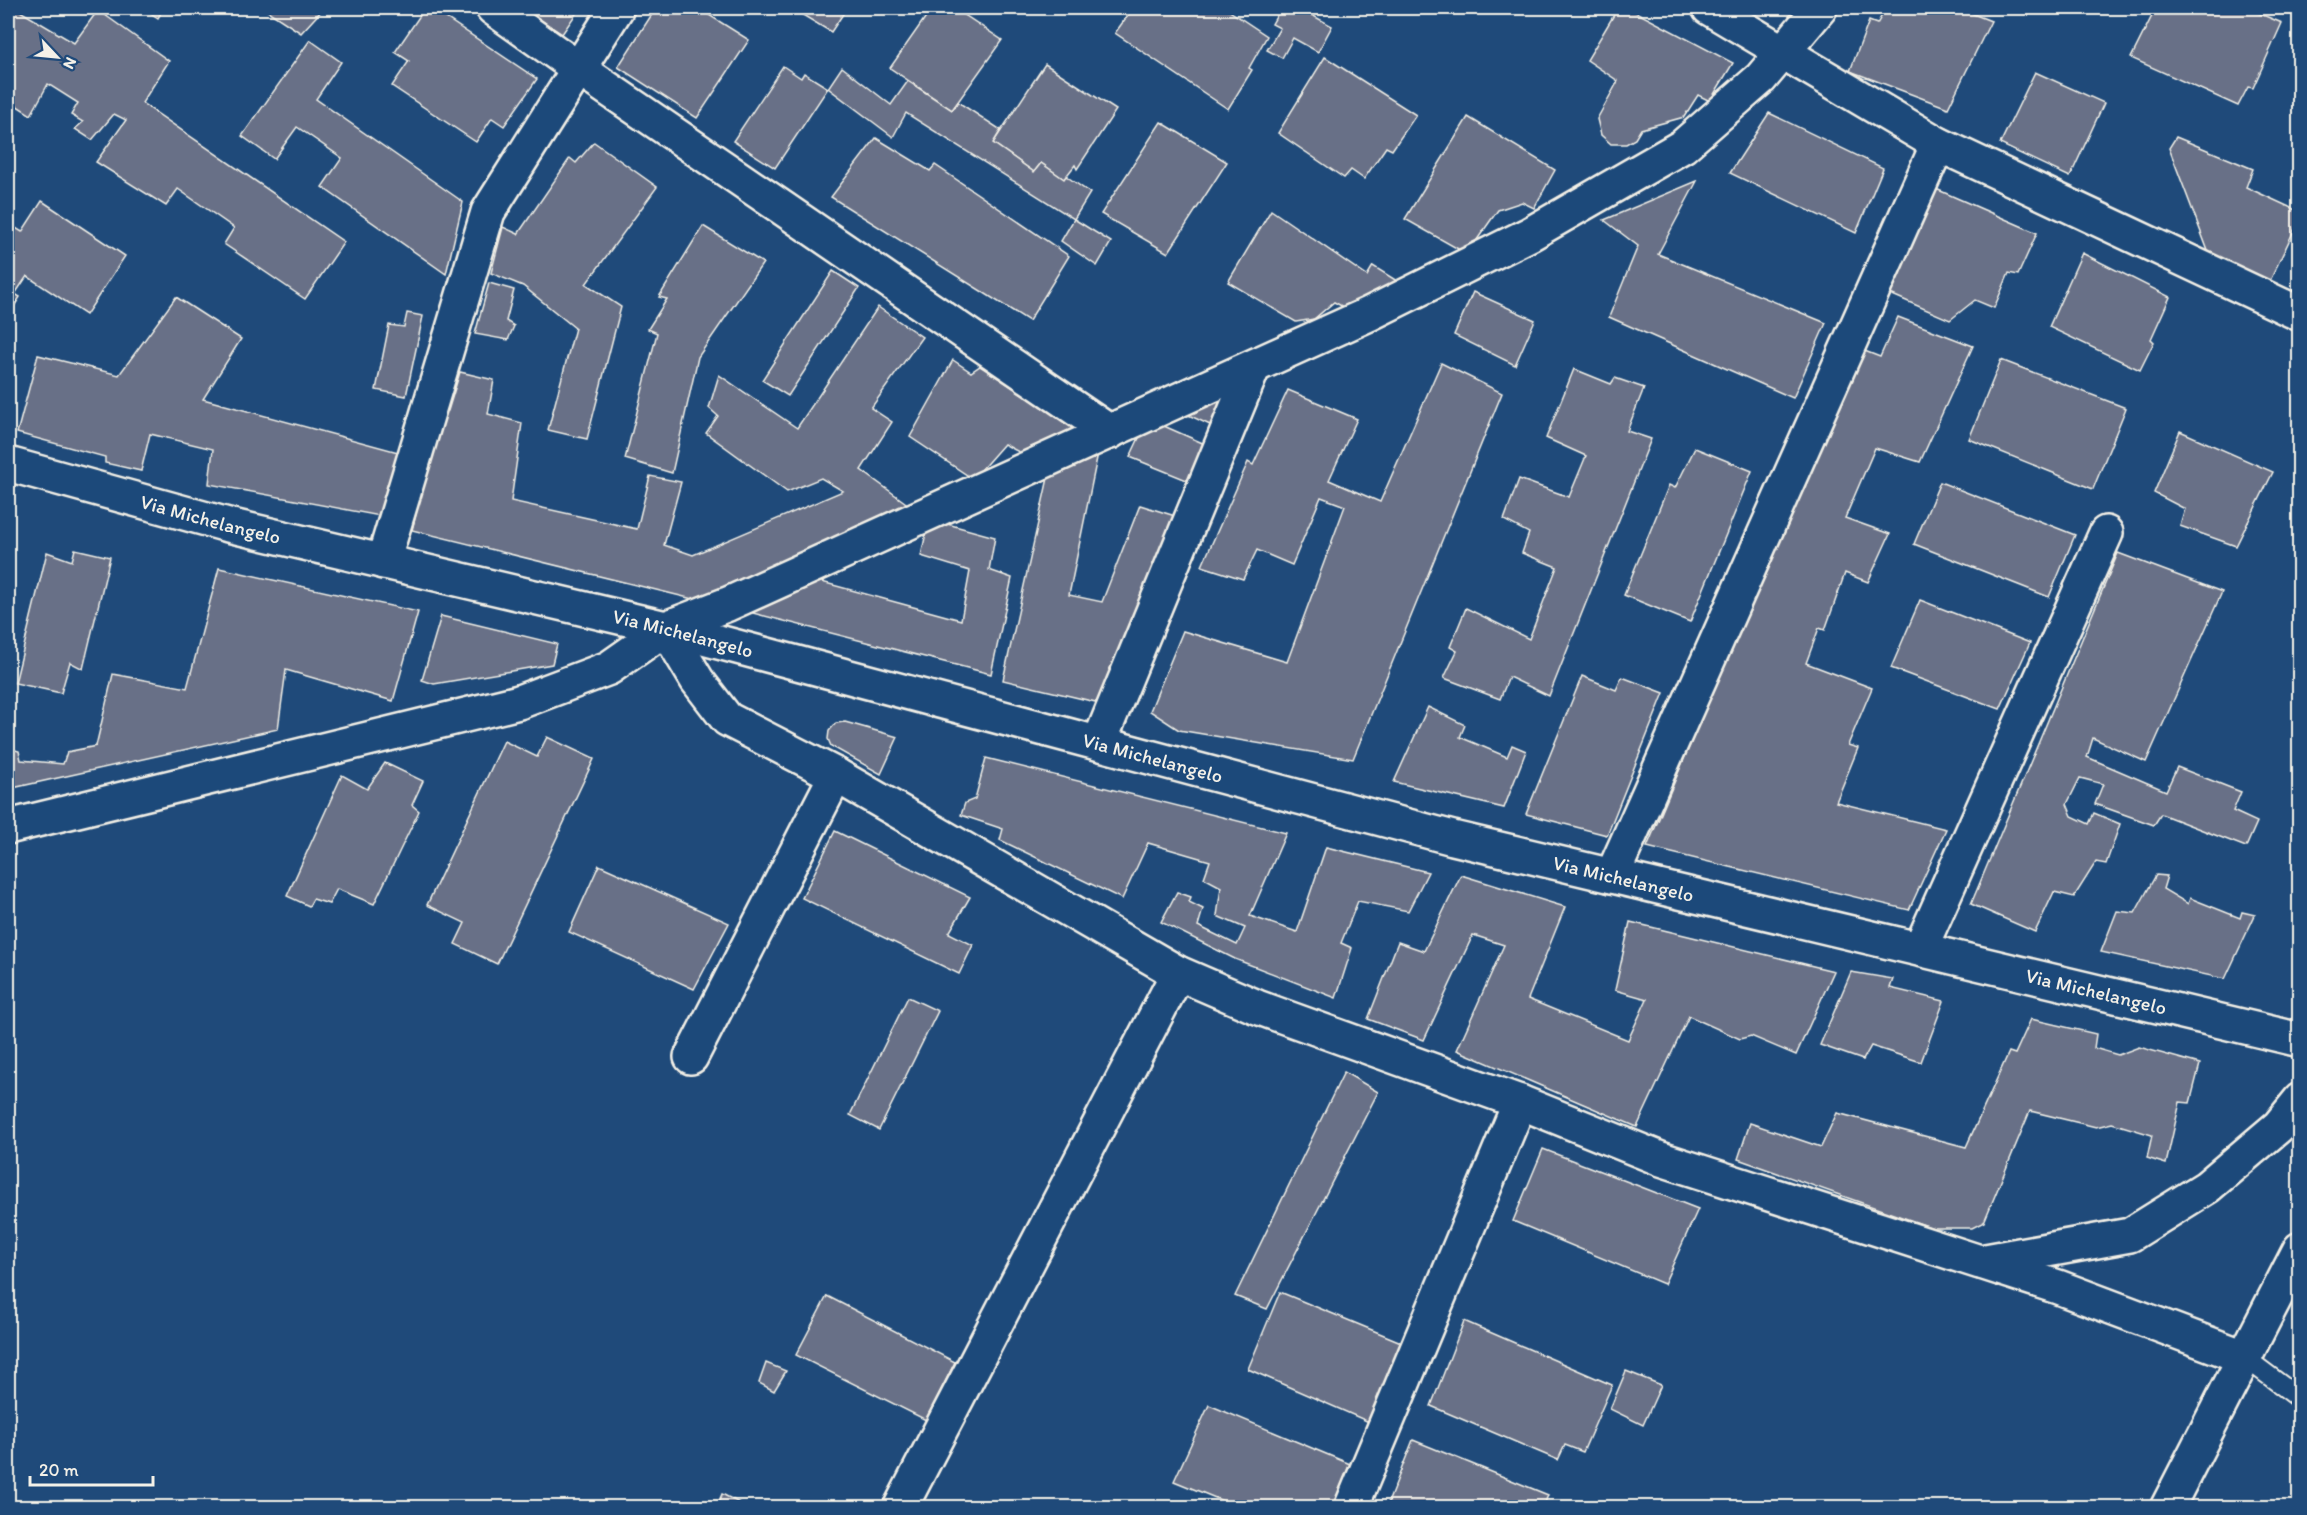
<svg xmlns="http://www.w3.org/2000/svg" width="2307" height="1515" viewBox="0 0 2307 1515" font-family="Itim,sans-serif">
<rect width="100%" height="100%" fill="#1f4a7a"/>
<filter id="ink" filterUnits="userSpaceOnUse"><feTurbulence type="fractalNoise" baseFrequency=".0167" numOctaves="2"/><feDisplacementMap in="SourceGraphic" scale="12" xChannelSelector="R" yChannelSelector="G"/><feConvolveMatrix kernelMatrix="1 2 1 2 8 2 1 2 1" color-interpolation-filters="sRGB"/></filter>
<g filter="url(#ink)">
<g fill="#677087" stroke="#f4f1e8" stroke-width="1.5">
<polygon points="8,8 15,8 74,43 98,10 169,61 142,103 344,242 305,299 224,244 234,228 178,189 166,206 96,162 126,120 114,114 92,140 75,129 83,122 71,115 78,103 48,84 31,115 8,100"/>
<polygon points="143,8 164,8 158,18"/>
<polygon points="263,8 324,8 301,33"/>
<polygon points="425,8 431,8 537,79 504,126 492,118 476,142 392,86 409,61 395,52"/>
<polygon points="522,8 580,8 562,34"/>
<polygon points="656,8 698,8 749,40 697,118 618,67"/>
<polygon points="791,8 847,8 831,32"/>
<polygon points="932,8 954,8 1002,40 952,110 890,68"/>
<polygon points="1133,8 1225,8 1267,36 1249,68 1252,70 1228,109 1115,33"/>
<polygon points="1281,8 1299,8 1332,26 1318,52 1293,38 1282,58 1267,50 1280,28 1272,24"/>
<polygon points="1618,8 1628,8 1733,63 1710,101 1698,95 1684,117 1641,129 1635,139 1626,144 1611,144 1601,135 1597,119 1618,81 1587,60"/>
<polygon points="1886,8 1958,8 1991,21 1948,108 1850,71 1869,21 1877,24"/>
<polygon points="2156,8 2246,8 2282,23 2253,88 2248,87 2238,106 2131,58"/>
<polygon points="310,40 341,62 316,99 463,202 446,274 322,187 342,158 297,127 274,159 242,136"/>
<polygon points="1325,57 1416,115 1392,150 1386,147 1364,179 1351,170 1344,178 1278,133"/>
<polygon points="1045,64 1116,110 1077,169 1075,165 1064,179 1041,163 1034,172 993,143"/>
<polygon points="783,66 801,78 804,73 828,88 775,168 733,141"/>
<polygon points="842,67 891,105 908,81 952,110 958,102 1001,130 993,143 1034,172 1041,163 1064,179 1066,176 1090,193 1074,219 906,113 893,137 828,88"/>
<polygon points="2035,72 2104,103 2070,177 2000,144"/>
<polygon points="1769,113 1883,168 1856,233 1730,173"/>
<polygon points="1468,117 1555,170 1534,208 1522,202 1498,210 1467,254 1405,219"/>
<polygon points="1161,122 1227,162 1168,253 1101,214"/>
<polygon points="2176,137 2253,169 2246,187 2300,212 2300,218 2266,289 2213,264 2169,148"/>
<polygon points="876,138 930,171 935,165 1069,256 1029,321 831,197"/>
<polygon points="594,142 657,187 586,284 621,307 587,439 548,430 575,328 523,286 491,273 503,227 518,234 570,158 576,163"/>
<polygon points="1697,181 1658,254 1826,323 1793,398 1609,317 1638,246 1604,220"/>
<polygon points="1936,189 2037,233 2018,275 2009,273 1994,308 1975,300 1950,320 1888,293"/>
<polygon points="42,201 125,256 86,315 27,276 15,294 20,297 8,316 8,223 22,232"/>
<polygon points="1271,210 1367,276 1373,266 1397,281 1347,309 1334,302 1314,319 1296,322 1228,282"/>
<polygon points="1074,219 1111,242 1097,266 1061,241"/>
<polygon points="703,226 763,263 698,357 672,473 625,459 657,333 648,329 667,299 659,297"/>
<polygon points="2082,253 2170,297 2151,339 2154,342 2140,370 2049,327"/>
<polygon points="833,271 859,288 788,396 762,380"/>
<polygon points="489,283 514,290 506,321 514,326 508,340 475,334"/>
<polygon points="1473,292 1535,320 1515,365 1454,335"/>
<polygon points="176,297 241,339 203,399 398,452 380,516 209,484 213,449 150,434 141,471 105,463 105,457 17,433 38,355 119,375"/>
<polygon points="878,307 922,337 871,408 892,422 861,470 913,508 709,603 412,530 442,410 448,411 460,372 494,380 488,414 522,423 511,501 637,529 650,476 681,482 664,545 693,555 843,491 821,478 787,492 706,433 718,416 709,408 719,375 797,428"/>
<polygon points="407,313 423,316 406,396 376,390 389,325 404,327"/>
<polygon points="1898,317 1973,346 1920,462 1875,448 1845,518 1890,534 1868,582 1845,573 1825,630 1819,628 1806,663 1872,688 1848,745 1858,748 1836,802 1946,829 1909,910 1647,847 1857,348 1880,357"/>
<polygon points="953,360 971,372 980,366 1082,433 1026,456 1004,444 973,479 910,437"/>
<polygon points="2001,360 2126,408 2093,489 1969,439"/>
<polygon points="1441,363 1502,393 1353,759 1179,730 1150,711 1183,631 1287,662 1345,506 1321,497 1292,565 1257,550 1243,579 1202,566 1248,462 1253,465 1288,390 1357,419 1329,480 1380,502"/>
<polygon points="1574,369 1611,384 1615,378 1644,388 1627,431 1651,439 1549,696 1509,677 1500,699 1444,678 1457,651 1450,647 1466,608 1529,639 1557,567 1522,553 1529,533 1504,520 1519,479 1569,497 1586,456 1546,438"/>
<polygon points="1219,397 1223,399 1210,425 1184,413"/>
<polygon points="1148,419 1207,445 1194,483 1130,457"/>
<polygon points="2180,431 2273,472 2236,546 2180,526 2185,509 2154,493"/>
<polygon points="1695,448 1752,471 1690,622 1624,595 1669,485 1675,488"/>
<polygon points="1098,453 1069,595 1102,602 1140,505 1175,516 1100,703 1003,680 1050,469"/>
<polygon points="1940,482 2075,535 2049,597 1914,544"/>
<polygon points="929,519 995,537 989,570 1012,578 991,674 745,611 800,576 961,620 970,571 921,556"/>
<polygon points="75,549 110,557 83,669 70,662 61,693 15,683 47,552 72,561"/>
<polygon points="2118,553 2222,592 2146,762 2093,738 2087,757 2166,791 2177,767 2241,792 2233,811 2257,822 2246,847 2161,814 2154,825 2095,804 2103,784 2080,778 2067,804 2072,816 2089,824 2094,813 2120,824 2106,864 2096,862 2074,897 2054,892 2035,932 1971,904"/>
<polygon points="219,568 418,612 393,701 286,670 278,729 8,789 8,748 19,751 21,760 63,764 67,752 96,746 113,674 187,688"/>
<polygon points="1920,600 2030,643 2000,709 1891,668"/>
<polygon points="441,616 557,644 552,664 434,684 422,680"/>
<polygon points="1582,676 1616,690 1622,677 1664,693 1607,835 1526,814"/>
<polygon points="1428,707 1465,725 1460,737 1507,757 1512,745 1526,751 1504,808 1394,782"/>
<polygon points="845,722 898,737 881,774 831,746 828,739 829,731 836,723"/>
<polygon points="547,737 594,759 497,964 455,944 465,923 427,905 504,741 537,757"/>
<polygon points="986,758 1286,833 1250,916 1297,932 1326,847 1428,872 1408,911 1358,901 1341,943 1352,948 1336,998 1235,959 1161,922 1177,892 1191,897 1189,902 1203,909 1198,926 1237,945 1245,928 1217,916 1221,887 1204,878 1210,861 1148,843 1122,899 1000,840 1003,829 961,815 965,803 975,799"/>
<polygon points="385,763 423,781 412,805 419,811 374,904 337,889 329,904 313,899 309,906 287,896 342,775 367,789"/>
<polygon points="835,831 970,897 949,933 973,945 959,974 802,898"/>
<polygon points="599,865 729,923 694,989 569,932"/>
<polygon points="1461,875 1565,907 1528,999 1628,1040 1647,999 1615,990 1630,922 1834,971 1796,1055 1751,1036 1740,1039 1689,1016 1637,1127 1457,1050 1504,945 1473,935 1424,1040 1368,1019 1398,942 1424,951"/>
<polygon points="2156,875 2167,876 2163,889 2188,904 2190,898 2240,918 2242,912 2255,915 2225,979 2101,952 2117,911 2135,913"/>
<polygon points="1851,972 1893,979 1890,988 1944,1001 1921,1062 1871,1046 1863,1060 1820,1045"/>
<polygon points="908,997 938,1011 879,1130 850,1115"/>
<polygon points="2031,1019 2096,1034 2094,1048 2118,1055 2139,1047 2200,1064 2190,1103 2180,1102 2166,1164 2147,1158 2152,1135 2112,1123 2096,1127 2030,1111 1984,1222 1972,1228 1933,1228 1738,1159 1750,1123 1821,1147 1837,1113 1966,1147 2009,1052 2015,1054"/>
<polygon points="1344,1072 1378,1092 1267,1309 1235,1296"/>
<polygon points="1543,1149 1698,1209 1664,1284 1513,1221"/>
<polygon points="1280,1292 1401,1342 1369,1422 1248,1369"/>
<polygon points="827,1296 955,1362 926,1420 796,1355"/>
<polygon points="1464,1321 1612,1385 1583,1452 1565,1445 1558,1460 1431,1406"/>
<polygon points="766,1363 786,1371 774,1391 759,1383"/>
<polygon points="1626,1371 1661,1385 1643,1425 1610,1409"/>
<polygon points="1209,1405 1350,1464 1332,1508 1240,1508 1174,1481"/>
<polygon points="1413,1440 1548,1495 1543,1508 1386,1508"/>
<polygon points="722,1494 749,1508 716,1508"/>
</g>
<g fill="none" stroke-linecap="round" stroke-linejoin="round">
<g stroke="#f4f1e8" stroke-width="22">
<polyline id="lane" points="2244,1357 2300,1399"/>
</g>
<g stroke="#f4f1e8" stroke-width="38">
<g id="street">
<polyline points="493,8 579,69 1110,432"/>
<polyline points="1709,8 1938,144 2300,314"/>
<path id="s1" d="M8 464 228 525 666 628 1453 838 2300 1040"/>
<polyline points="383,562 488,212 617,8"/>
<polyline points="666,628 697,680 727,719 836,775 1178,973 1257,1007 1520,1102 1661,1159 1980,1262 2130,1235 2207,1187 2279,1126 2300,1100"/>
<polyline points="1099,743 1253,368"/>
<polyline points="8,827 519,702 609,668 666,628 728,604 1369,314 1530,234 1683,146 1761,78 1820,8"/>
<polyline points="1612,876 1938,144"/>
<polyline points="1920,949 2106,533"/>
<polyline points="691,1057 836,775"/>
<polyline points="1984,1263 2058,1287 2244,1357"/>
<polyline points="900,1508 1178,973"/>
<polyline points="1351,1508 1520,1102"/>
<polyline points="2167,1508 2300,1249"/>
</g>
</g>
<use href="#lane" stroke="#1f4a7a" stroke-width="18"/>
<use href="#street" stroke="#1f4a7a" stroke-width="33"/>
</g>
</g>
<g text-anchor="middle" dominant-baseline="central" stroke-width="6" stroke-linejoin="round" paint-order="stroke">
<g font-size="20" fill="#f4f1e8" stroke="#1f4a7a">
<text stroke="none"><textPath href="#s1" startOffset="210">Via Michelangelo</textPath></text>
<text stroke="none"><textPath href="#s1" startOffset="696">Via Michelangelo</textPath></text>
<text stroke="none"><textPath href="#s1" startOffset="1182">Via Michelangelo</textPath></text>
<text stroke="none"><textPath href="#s1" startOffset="1668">Via Michelangelo</textPath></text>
<text stroke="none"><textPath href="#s1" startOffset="2154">Via Michelangelo</textPath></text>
</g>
</g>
<rect width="2307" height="1515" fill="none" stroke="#1f4a7a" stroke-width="30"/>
<rect x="15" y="15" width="2277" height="1485" fill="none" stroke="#f4f1e8" stroke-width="2" filter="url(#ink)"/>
<g transform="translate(57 57) rotate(116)" stroke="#1f4a7a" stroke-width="4.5" paint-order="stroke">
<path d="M0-4.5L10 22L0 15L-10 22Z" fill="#f4f1e8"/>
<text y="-9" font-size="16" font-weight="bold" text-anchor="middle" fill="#f4f1e8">N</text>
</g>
<path d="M30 1476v9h123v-9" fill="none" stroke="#f4f1e8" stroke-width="3"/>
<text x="39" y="1476" font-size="18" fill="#f4f1e8" stroke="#1f4a7a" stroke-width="4.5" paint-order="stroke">20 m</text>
</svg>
